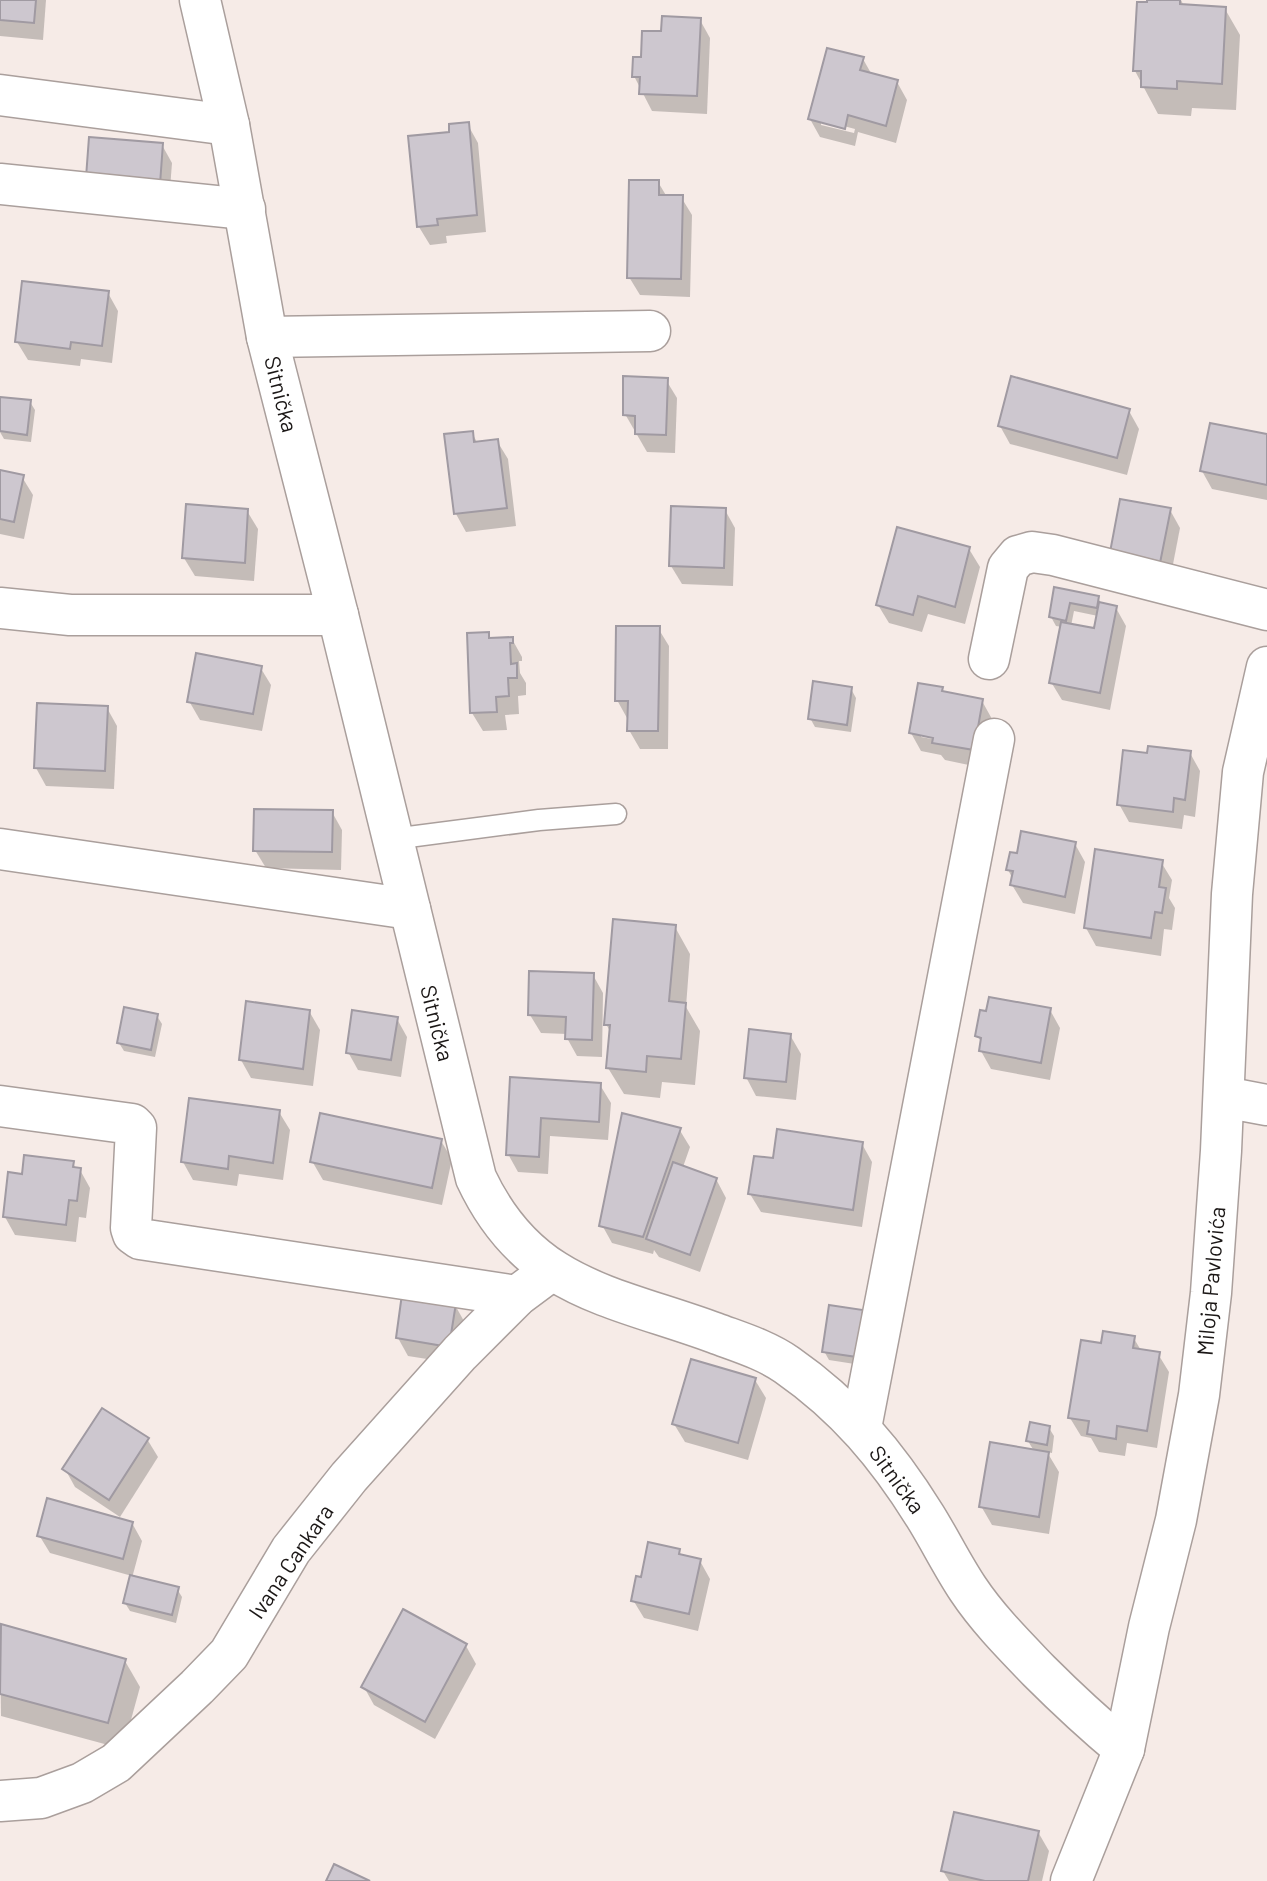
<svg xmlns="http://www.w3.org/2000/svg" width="1267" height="1881" viewBox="0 0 1267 1881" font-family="Barlow,sans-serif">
<rect width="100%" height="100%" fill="#f6ebe7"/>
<g fill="#0003" fill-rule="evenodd">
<polygon points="0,0 46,0 43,40 0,36"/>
<polygon points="1149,0 1181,0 1184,6 1225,9 1240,35 1236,110 1192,108 1191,116 1158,114 1135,71"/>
<polygon points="700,20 710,38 707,114 652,111 634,76 643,60 663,33"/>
<path d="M863 59 872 75 897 82 907 100 896 143 858 132 855 146 820 137 810 119ZM821 120 855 129 854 133 821 125Z"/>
<polygon points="468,125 478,143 486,232 446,236 447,243 430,245 419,227 452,133"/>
<polygon points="162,145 172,163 168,215 98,209"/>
<polygon points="658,182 667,197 681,197 692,215 690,297 640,295 629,277"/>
<polygon points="108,293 118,311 112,363 81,359 80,366 28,360 17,342"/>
<polygon points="666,380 677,398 675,453 647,452 625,414"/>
<polygon points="30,402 35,410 31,442 4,439 0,432 0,420"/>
<polygon points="1129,411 1139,429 1127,475 1010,444 1000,426"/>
<polygon points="472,433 478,444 497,441 508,459 516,526 466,532 456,514"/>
<polygon points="1267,436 1267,500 1212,489 1202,471"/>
<polygon points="0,472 22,477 33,495 24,539 0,534"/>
<polygon points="1122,501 1170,510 1180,528 1168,590"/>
<polygon points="725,510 735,528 733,586 682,584 671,566"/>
<polygon points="247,511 258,529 254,581 195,576 184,558"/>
<polygon points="969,549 980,567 965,624 928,614 922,632 889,623 878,605"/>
<path d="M1056 590 1098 598 1102 605 1116 608 1126 626 1110 710 1062 700 1051 682 1062 627 1056 626 1051 617ZM1074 611 1098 616 1096 630 1071 626Z"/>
<polygon points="658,628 669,646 668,749 640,749 629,730 627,718 617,700"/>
<polygon points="488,634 491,640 512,639 522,657 522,661 519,661 520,673 526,683 526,695 518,696 519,714 505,715 507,730 483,731 472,713"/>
<polygon points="260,667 271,685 262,731 200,720 189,701"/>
<polygon points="851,689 856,698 851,732 815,727 810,718"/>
<path d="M942 689 944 694 982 701 992 719 983 768 945 760 941 755 921 751 911 733ZM921 733 943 741 921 737Z"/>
<polygon points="107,708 117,726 114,789 46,786 36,768"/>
<polygon points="1190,753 1200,771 1195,817 1184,815 1182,829 1129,822 1119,804 1149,755"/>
<polygon points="332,812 342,830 341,870 266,868 255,850"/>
<polygon points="1075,844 1085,862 1075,914 1023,903 1012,885 1013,879 1008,870"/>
<polygon points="1161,862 1172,880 1169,898 1175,908 1172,930 1164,929 1161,956 1096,946 1086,928"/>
<polygon points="675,927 690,954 686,1007 700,1031 695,1085 662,1082 660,1098 624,1094 608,1068 611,1033 606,1024"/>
<polygon points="593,975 603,993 602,1057 577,1056 567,1038 567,1034 541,1033 530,1015"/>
<polygon points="1050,1010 1060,1028 1050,1080 991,1069 981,1051 982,1044 978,1036"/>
<polygon points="309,1011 320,1030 313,1086 251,1078 241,1060"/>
<polygon points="157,1016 162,1024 155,1057 124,1051 119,1043"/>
<polygon points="397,1019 407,1037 401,1077 358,1070 348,1052"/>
<polygon points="790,1035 801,1054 796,1100 756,1096 746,1077"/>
<polygon points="512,1079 600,1085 611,1103 608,1140 550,1136 548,1174 518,1172 508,1154"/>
<polygon points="279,1112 290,1130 283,1180 239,1174 237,1186 193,1180 183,1162"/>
<polygon points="679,1129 690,1147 683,1167 716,1179 726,1198 700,1272 659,1257 654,1250 653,1254 612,1243 602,1225"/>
<polygon points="441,1141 452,1159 442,1205 323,1180 312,1161"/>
<polygon points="862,1144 872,1162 862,1227 761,1212 750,1194 774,1161"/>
<polygon points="73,1163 76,1169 80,1170 90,1188 86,1218 79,1217 76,1242 15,1235 5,1217 24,1176"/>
<polygon points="455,1305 465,1323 459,1364 408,1356 398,1338"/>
<polygon points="862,1312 867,1321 861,1365 829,1360 824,1351"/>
<polygon points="1133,1337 1142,1352 1158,1354 1169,1372 1157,1448 1127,1443 1125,1456 1099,1452 1091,1438 1081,1436 1070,1418 1103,1345"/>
<polygon points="755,1380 766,1398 748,1460 685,1442 674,1424"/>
<polygon points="1049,1428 1054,1436 1052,1453 1047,1452 1059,1472 1049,1534 992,1525 981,1506 1034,1451 1028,1441"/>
<polygon points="147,1439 158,1457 120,1517 75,1487 65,1469"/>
<polygon points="132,1523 142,1541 132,1578 177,1589 182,1597 176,1623 130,1611 125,1603 132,1576 50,1553 39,1535"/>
<polygon points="679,1551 682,1557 700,1561 710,1579 698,1631 644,1618 633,1600 642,1580"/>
<polygon points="3,1627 125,1661 140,1687 123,1749 1,1716 0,1636"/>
<polygon points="466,1646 476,1664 435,1739 374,1705 364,1687"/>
<polygon points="1038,1832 1049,1851 1042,1881 949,1881 943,1871"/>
</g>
<g fill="#cdc7cf" stroke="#a09aa2" stroke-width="2">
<polygon points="0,0 36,0 34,23 0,20"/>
<polygon points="1147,0 1180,0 1180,4 1226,7 1222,84 1177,81 1177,89 1141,87 1141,71 1133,71 1137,2 1147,2"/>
<polygon points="662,16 701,18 697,96 639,94 640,77 632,77 633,57 641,57 642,31 661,31"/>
<polygon points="827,48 864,57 860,70 898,80 886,126 848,115 845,129 808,119"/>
<polygon points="469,122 477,215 437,219 438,225 417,227 408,136 449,132 449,124"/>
<polygon points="89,137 163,143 159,198 85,191"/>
<polygon points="629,180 659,180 659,195 683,195 681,279 627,278"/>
<polygon points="22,281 109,291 102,346 71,342 70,349 15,342"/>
<polygon points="623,376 668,378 666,435 635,434 635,416 623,415"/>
<polygon points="1011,376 1130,409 1117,458 998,426"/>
<polygon points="0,397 31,400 27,435 0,431"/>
<polygon points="1210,423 1267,434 1267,485 1200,471"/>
<polygon points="473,431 474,442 498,439 507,508 454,514 444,434"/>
<polygon points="0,470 24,475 14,522 0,519"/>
<polygon points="1120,499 1171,508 1158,573 1108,563"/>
<polygon points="186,504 248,509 245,563 182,558"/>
<polygon points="671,506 726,508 724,568 669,566"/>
<polygon points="897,527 970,547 955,607 918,596 913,615 876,605"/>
<polygon points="1054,587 1099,596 1097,608 1070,603 1066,621 1049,617"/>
<polygon points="1099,602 1117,606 1100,693 1049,683 1061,622 1094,628"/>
<polygon points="616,626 660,626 658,731 627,731 628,701 615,701"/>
<polygon points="489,632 489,638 513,637 513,643 510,643 511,664 517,663 517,678 508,678 509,696 496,697 497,712 470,713 467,633"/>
<polygon points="196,653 262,666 253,714 187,702"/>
<polygon points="813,681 852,687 847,725 808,719"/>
<polygon points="918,683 943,687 942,691 983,699 974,750 932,743 933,738 909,733"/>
<polygon points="37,703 108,706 105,771 34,768"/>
<polygon points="1148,746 1191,751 1185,800 1174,798 1173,812 1117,805 1123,750 1147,753"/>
<polygon points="254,809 333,810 332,852 253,851"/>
<polygon points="1021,831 1076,842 1065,897 1010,885 1013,871 1006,870 1010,852 1017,853"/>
<polygon points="1095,849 1163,860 1159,887 1166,888 1162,913 1155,912 1151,938 1084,928"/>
<polygon points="613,919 676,925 669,1001 686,1003 681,1059 647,1056 646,1072 606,1068 610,1025 604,1025"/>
<polygon points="529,971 594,973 592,1040 565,1039 566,1017 528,1015"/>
<polygon points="989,997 1051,1008 1041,1063 979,1051 981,1038 975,1036 980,1010 986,1011"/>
<polygon points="246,1001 310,1010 303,1069 239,1060"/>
<polygon points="124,1007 158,1014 151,1050 117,1043"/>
<polygon points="352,1010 398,1017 391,1060 346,1053"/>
<polygon points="749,1029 791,1034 786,1082 744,1078"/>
<polygon points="510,1077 601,1083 599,1122 541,1118 539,1157 506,1155"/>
<polygon points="189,1098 280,1110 273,1163 229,1156 228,1169 181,1162"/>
<polygon points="320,1113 442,1139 432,1188 310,1162"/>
<polygon points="622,1113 681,1128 643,1237 599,1226"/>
<polygon points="777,1129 863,1142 853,1210 748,1194 754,1156 773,1158"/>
<polygon points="24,1155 74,1161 73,1167 81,1168 77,1201 69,1200 66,1225 3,1217 8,1172 22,1174"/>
<polygon points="673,1162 717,1178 690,1255 646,1239"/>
<polygon points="402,1294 456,1303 449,1347 396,1338"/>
<polygon points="829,1305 863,1310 857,1357 822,1352"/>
<polygon points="1103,1331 1135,1336 1133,1348 1160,1352 1147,1431 1117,1426 1116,1439 1087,1434 1089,1421 1068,1418 1081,1340 1101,1343"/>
<polygon points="691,1359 756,1378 738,1443 672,1424"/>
<polygon points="102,1408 149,1438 109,1500 62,1469"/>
<polygon points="1030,1422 1050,1426 1047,1445 1026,1441"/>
<polygon points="990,1442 1049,1452 1039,1517 979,1507"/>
<polygon points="47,1498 133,1522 123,1559 37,1536"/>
<polygon points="648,1542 680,1549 679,1554 701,1559 689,1614 631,1601 636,1576 641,1577"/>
<polygon points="130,1575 179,1587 172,1615 123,1603"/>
<polygon points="403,1609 467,1644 425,1722 361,1687"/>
<polygon points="1,1624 126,1659 108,1723 0,1694"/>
<polygon points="954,1812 1039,1831 1028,1881 985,1881 941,1871"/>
<polygon points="334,1864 370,1881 326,1881"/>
</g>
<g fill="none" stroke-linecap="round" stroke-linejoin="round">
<g stroke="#aa9f9c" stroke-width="23">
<polyline id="lane" points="393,839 539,820 616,814"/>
</g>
<g stroke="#aa9f9c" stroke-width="43">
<g id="street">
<path d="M200 0 229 125 267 337 338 615 476 1178C528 1289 611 1295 715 1333 739 1342 766 1350 787 1365 846 1406 887 1455 925 1516 940 1540 952 1565 968 1589 988 1619 1014 1645 1039 1671 1067 1699 1094 1724 1124 1749"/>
<polyline points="0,95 229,125"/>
<polyline points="0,184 245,209"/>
<polyline points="267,337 650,331"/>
<polyline points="0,608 70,615 338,615"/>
<polyline points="989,659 1008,568 1018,556 1032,552 1053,555 1267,610"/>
<polyline points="0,849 410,909"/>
<polyline points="1224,1097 1267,1105"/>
<polyline points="0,1106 132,1124 136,1128 131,1228 133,1234 140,1239 517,1296"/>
<polyline points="861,1428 994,739"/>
<polyline points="0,1801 41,1798 82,1783 116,1763 197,1687 229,1654 291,1550 349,1477 460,1353 517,1296 552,1270"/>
<polyline points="1071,1881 1124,1749 1149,1627 1176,1520 1199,1395 1211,1293 1221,1151 1232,894 1243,772 1267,667"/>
</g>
</g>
<use href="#lane" stroke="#fff" stroke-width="20"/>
<use href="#street" stroke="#fff" stroke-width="40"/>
</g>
<g text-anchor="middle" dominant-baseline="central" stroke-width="8" stroke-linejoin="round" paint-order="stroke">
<g font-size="22" fill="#1b1716" stroke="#fff">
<text transform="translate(282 394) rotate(76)">Sitnička</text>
<text transform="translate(438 1023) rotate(76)">Sitnička</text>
<text transform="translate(1210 1281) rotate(-85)">Miloja Pavlovića</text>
<text transform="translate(898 1479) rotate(54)">Sitnička</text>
<text transform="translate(290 1561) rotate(-56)">Ivana Cankara</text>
</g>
</g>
</svg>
